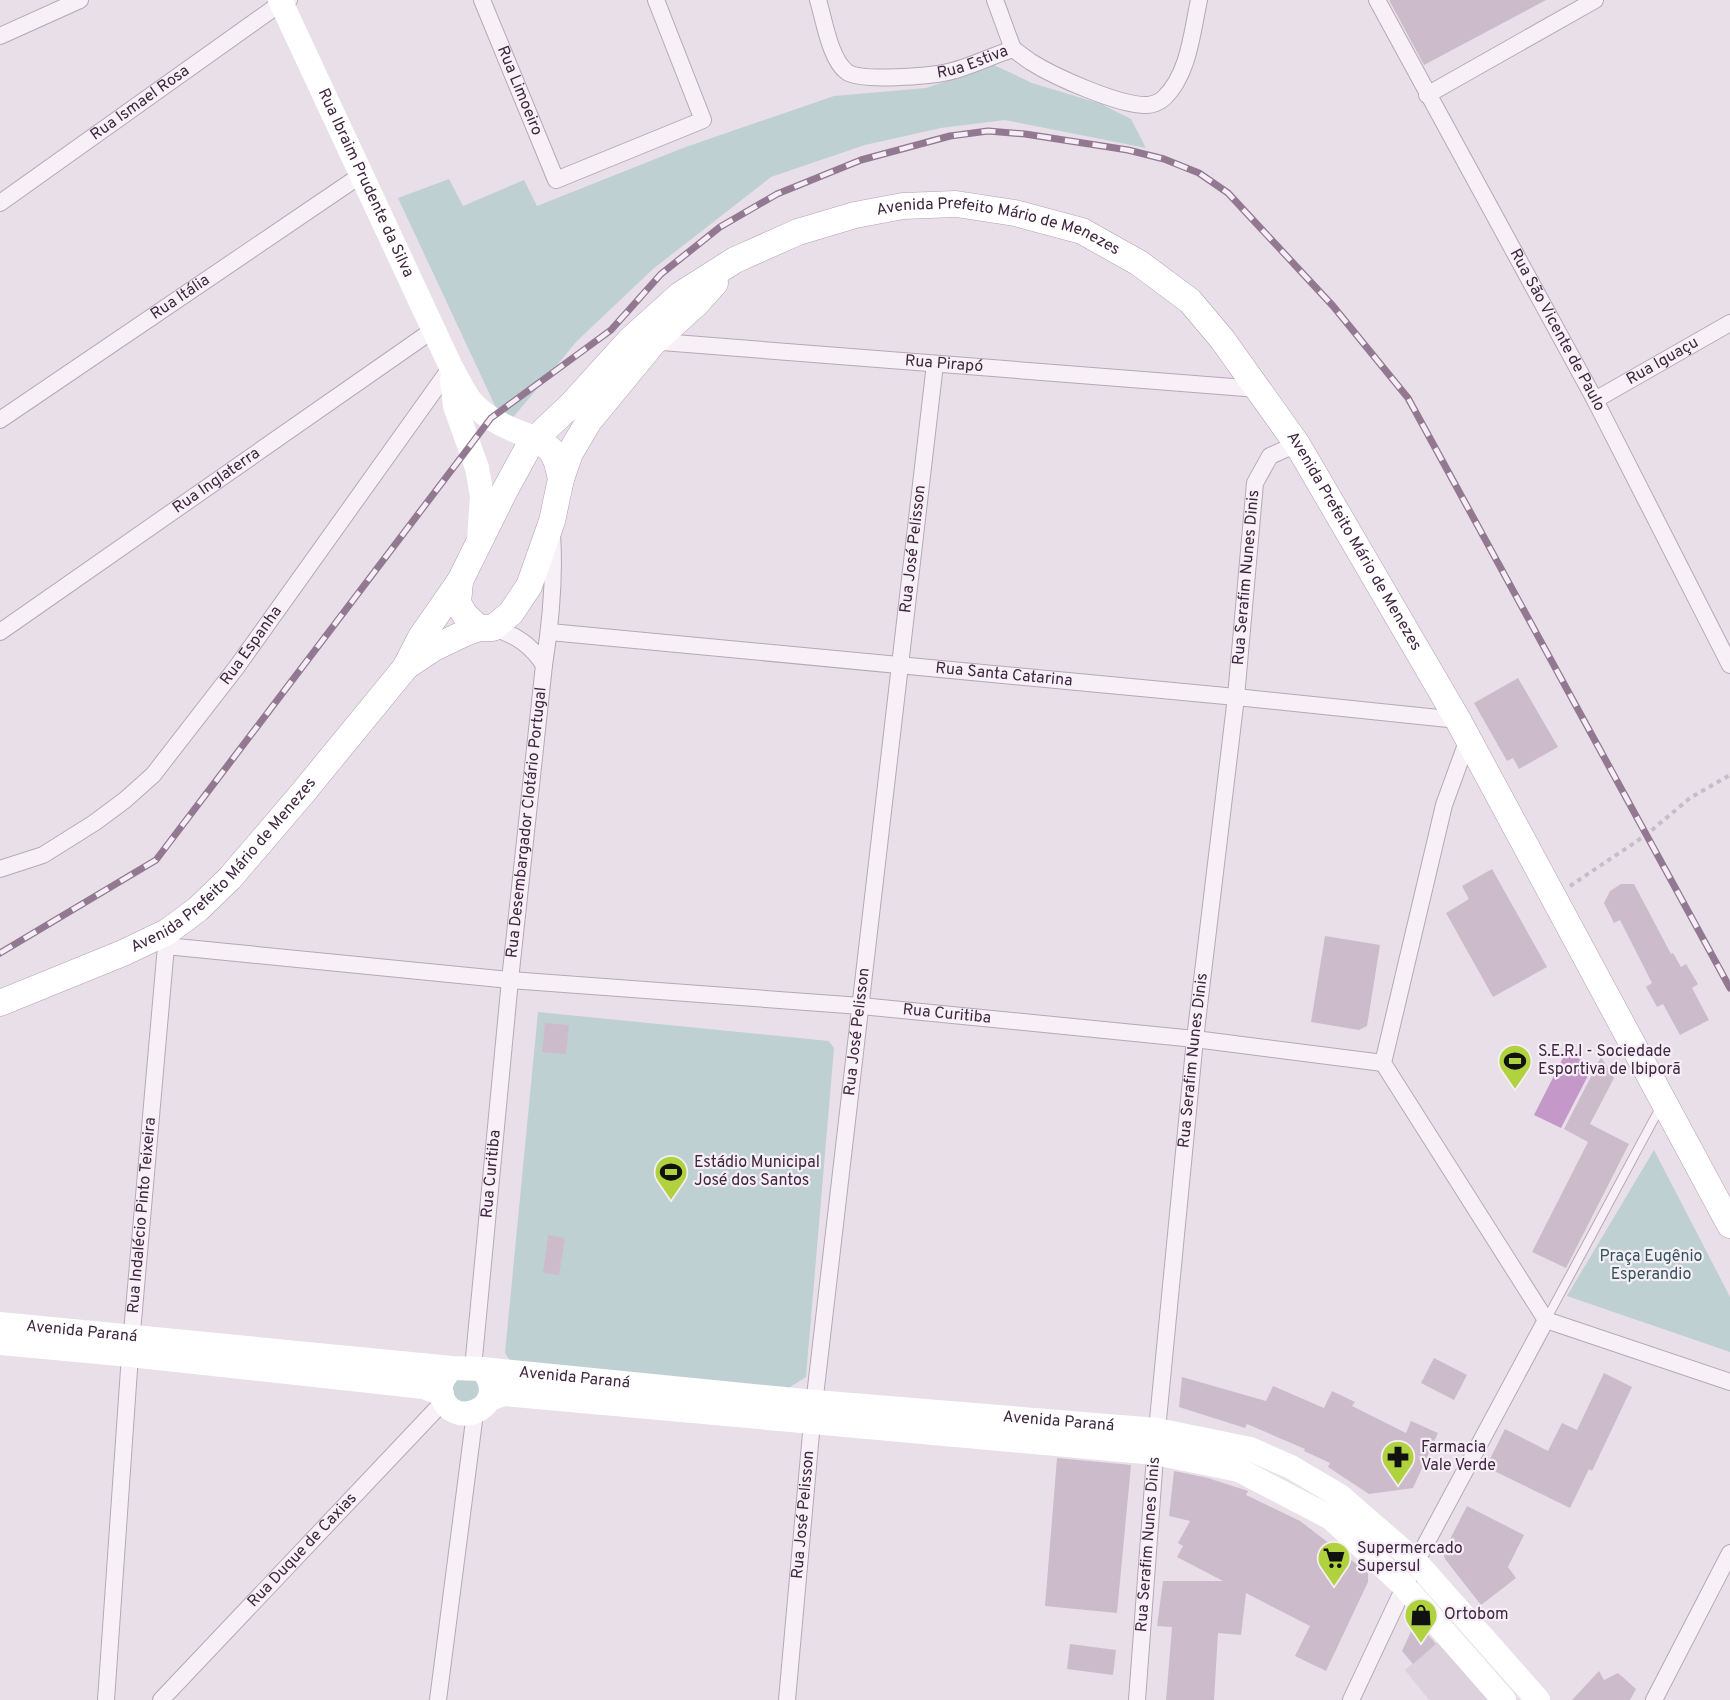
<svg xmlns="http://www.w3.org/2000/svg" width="1730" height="1700" viewBox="0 0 1730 1700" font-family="Overpass,sans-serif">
<rect width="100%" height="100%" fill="#e8dfe9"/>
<polygon fill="#ded1de" points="1440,1640 1490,1700 1429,1700 1405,1670"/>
<g fill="#bfd0d3">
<polygon points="994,65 1032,83 1101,104 1131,119 1146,148 1005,120 941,128 865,145 771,177 653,269 577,341 505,427 398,198 449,179 463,206 524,180 537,206 683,148 834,96 926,88"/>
<polygon points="538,1012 829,1041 834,1048 806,1377 787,1389 512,1364 505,1353"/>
<polygon points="1654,1150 1730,1297 1730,1352 1567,1296"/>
<polygon points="458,1375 481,1383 476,1402 456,1403 451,1382"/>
</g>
<polygon fill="#c598ca" points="1566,1052 1593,1066 1561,1128 1534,1115"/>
<g fill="#ccbccb">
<polygon points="1389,0 1546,0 1424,65"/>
<polygon points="1518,678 1558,747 1519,769 1513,758 1507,761 1474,703"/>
<polygon points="1492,869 1547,967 1493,997 1446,913 1469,899 1462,886"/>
<polygon points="1621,884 1634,884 1671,954 1673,953 1681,967 1686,964 1698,984 1692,988 1709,1020 1680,1035 1663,1004 1657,1007 1646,987 1652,983 1620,920 1614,923 1604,903 1610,891"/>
<polygon points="1325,936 1380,945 1367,1026 1359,1030 1311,1022"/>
<polygon points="545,1023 569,1025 566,1054 542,1052"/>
<polygon points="1601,1057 1614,1078 1590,1124 1629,1144 1566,1268 1532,1252 1588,1142 1564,1129"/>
<polygon points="548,1235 565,1238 559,1275 543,1273"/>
<polygon points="1434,1358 1467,1375 1454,1400 1421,1383"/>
<polygon points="1604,1373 1632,1387 1592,1471 1589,1469 1570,1508 1486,1467 1505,1429 1548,1451 1562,1423 1577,1430"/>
<polygon points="1182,1377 1266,1401 1273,1386 1324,1408 1332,1391 1355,1402 1352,1406 1406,1433 1411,1421 1438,1433 1413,1488 1369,1494 1328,1467 1330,1463 1304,1451 1305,1449 1247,1424 1245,1428 1179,1407"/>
<polygon points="1057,1458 1131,1465 1117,1613 1045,1606"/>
<polygon points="1174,1471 1208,1478 1248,1491 1246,1495 1300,1521 1368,1573 1368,1582 1326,1671 1295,1656 1310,1626 1246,1593 1241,1635 1218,1633 1214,1700 1166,1700 1172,1627 1157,1626 1163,1581 1223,1581 1177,1557 1183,1546 1178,1543 1190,1521 1169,1516"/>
<polygon points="1467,1506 1524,1535 1508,1567 1516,1578 1481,1605 1445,1559 1443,1553"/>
<polygon points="1415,1623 1418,1623 1436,1644 1413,1664 1402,1651"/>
<polygon points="1070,1644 1116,1650 1113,1675 1067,1669"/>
<polygon points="1599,1671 1604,1680 1618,1673 1636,1689 1630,1700 1572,1700"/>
</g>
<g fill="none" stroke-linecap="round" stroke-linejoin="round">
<g stroke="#b6a8b6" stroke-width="10">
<polyline id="lane" points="1546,1320 1661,1106"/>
</g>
<g stroke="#b6a8b6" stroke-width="18">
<g id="street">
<path id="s1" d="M482 0 556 180 703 120 656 0"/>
<path id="s2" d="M818 0C824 19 830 60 847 72 861 82 930 76 948 72 970 67 991 56 1013 49 1019 53 1025 58 1031 62 1055 77 1120 106 1147 105 1152 105 1160 102 1164 98 1189 74 1192 32 1199 0"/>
<polyline points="995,0 1013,49"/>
<path id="s3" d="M1377 0 1595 400 1730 665"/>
<polyline points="0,36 80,0"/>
<polyline points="1427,95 1595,0"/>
<path id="s4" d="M0 203 281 3 289 0"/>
<path id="s5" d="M649 341 1258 389"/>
<path id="s6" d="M1595 400 1730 323"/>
<path id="s7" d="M0 420 361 175"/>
<path d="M493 628C516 635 531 645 544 665"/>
<path id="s8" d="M0 632 433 330"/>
<path id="s9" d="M550 632 1236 697 1458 720"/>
<polyline points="1468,739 1444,805 1383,1063 1546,1320 1730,1382"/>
<path id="s10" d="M0 869 43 855 94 823 125 800 153 775 236 668 451 367"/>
<path id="s11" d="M167 932 166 946 510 980 544 665C551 621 555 578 552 533"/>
<path id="s12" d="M473 1368 510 980 861 1006 1195 1039 1383 1063"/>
<path id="s13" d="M106 1700 130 1355 166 946"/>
<path id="s14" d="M161 1700 444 1401"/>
<polyline points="438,1700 475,1413"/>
<path id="s15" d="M787 1700 812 1422 935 364"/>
<path id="s16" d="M1137 1700 1157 1430 1195 1039 1236 697 1255 483 1270 456 1297 444"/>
<polyline points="1351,1700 1416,1562 1546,1320"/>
<polyline points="1654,1700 1730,1553"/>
</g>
</g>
<g stroke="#b49eb5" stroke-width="27">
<g id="primary">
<path id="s20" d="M536 438 571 405 630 340 680 295 735 260 798 232 855 215 903 206 956 204 1015 213 1082 231 1139 263 1190 301 1222 339 1297 444 1458 720 1730 1225"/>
<polyline points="561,479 570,453 589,421 654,342 697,303 715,283"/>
<polyline points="407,666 434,648 465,633 479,628 493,628 511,613 529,586 552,521 561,479 557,462 551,450 536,438 528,448 504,492 460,581 458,603 465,615 479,628"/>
<path id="s21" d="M0 1003 123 953 167 932 198 909 230 878 301 795 405 668 421 637 460 581"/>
</g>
</g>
<polyline stroke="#c7bcc7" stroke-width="4" stroke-dasharray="4.5 4.5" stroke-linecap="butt" points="1570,886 1646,835 1690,798 1730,775"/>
<use href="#lane" stroke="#f7f1f7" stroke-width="8"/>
<use href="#street" stroke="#f7f1f7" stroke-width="16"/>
<g stroke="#fff" stroke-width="24">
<path id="s17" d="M280 0 451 367C457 378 463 390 470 400 486 420 513 431 536 438"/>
<polyline points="452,379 455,406 477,468 482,496 479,540"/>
<path id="s18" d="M0 1324 452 1368 482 1369C514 1407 450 1434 441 1393 439 1383 445 1375 452 1368"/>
<polyline points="0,1343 130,1355 424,1387 442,1394"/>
<path id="s19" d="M482 1369 815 1402 1157 1430 1250 1449 1291 1467 1340 1496 1416 1562 1538 1700"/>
<polyline points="490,1399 504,1394 1155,1453 1239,1470 1331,1518 1404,1586 1504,1700"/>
</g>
<use href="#primary" stroke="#fff" stroke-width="26"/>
<g stroke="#937892" stroke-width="7">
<polyline id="rail" points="0,953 156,860 491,418 611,330 661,274 720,227 777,194 861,160 950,136 988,131 1025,134 1128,150 1164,159 1199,173 1228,193 1333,306 1408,398 1730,988"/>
</g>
<use href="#rail" stroke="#f6eef6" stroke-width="4.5" stroke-dasharray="14" stroke-linecap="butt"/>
</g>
<defs>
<g id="stadium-pin" transform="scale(1.725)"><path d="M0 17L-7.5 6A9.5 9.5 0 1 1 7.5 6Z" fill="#b0d23f" stroke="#f6eef6"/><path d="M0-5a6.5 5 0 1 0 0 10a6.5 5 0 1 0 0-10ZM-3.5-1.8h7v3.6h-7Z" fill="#111"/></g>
<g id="pharmacy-pin" transform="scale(1.725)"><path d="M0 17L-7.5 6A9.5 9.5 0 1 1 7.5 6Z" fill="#b0d23f" stroke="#f6eef6"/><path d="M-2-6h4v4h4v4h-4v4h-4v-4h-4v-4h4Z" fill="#111"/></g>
<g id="supermarket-pin" transform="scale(1.725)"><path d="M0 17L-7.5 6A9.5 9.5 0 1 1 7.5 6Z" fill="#b0d23f" stroke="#f6eef6"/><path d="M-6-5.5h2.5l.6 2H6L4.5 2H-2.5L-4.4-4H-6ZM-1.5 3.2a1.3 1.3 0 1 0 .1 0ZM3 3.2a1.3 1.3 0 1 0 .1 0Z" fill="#111"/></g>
<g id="shop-pin" transform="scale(1.725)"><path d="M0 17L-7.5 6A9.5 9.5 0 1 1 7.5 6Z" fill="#b0d23f" stroke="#f6eef6"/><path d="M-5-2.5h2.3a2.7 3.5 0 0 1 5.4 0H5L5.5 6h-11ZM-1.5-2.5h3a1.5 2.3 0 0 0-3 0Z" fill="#111"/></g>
</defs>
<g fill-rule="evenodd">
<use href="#stadium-pin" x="1515" y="1061"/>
<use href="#stadium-pin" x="671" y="1172"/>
<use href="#pharmacy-pin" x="1398" y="1457"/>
<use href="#supermarket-pin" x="1334" y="1558"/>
<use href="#shop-pin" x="1421" y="1615"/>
</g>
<g text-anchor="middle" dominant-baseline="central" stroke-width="4.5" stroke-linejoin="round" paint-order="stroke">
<g font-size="16" fill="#402740" stroke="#f6eef6">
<text stroke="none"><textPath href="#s2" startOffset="207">Rua Estiva</textPath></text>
<text stroke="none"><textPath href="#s1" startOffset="98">Rua Limoeiro</textPath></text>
<text stroke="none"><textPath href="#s4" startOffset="172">Rua Ismael Rosa</textPath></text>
<text stroke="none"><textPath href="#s17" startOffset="202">Rua Ibraim Prudente da Silva</textPath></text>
<text stroke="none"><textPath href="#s20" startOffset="544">Avenida Prefeito Mário de Menezes</textPath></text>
<text stroke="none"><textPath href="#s7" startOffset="218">Rua Itália</textPath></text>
<text stroke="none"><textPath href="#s3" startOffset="376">Rua São Vicente de Paulo</textPath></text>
<text stroke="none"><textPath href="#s6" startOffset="78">Rua Iguaçu</textPath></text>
<text stroke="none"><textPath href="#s5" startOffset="296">Rua Pirapó</textPath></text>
<text stroke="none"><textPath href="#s8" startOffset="264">Rua Inglaterra</textPath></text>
<text stroke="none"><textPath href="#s20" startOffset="1048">Avenida Prefeito Mário de Menezes</textPath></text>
<text stroke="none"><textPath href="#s15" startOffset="1158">Rua José Pelisson</textPath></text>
<text stroke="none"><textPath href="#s16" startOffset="1128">Rua Serafim Nunes Dinis</textPath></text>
<text stroke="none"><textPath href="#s10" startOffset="344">Rua Espanha</textPath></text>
<text stroke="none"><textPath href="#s9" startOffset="456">Rua Santa Catarina</textPath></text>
<text stroke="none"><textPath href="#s11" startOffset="518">Rua Desembargador Clotário Portugal</textPath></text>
<text stroke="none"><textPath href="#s21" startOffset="268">Avenida Prefeito Mário de Menezes</textPath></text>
<text stroke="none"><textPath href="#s12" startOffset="828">Rua Curitiba</textPath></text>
<text stroke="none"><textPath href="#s15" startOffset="672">Rua José Pelisson</textPath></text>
<text stroke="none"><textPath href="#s16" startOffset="642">Rua Serafim Nunes Dinis</textPath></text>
<text stroke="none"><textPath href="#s12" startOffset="195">Rua Curitiba</textPath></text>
<text stroke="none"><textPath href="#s13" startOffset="486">Rua Indalécio Pinto Teixeira</textPath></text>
<text stroke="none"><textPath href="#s18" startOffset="82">Avenida Paraná</textPath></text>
<text stroke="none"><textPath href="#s19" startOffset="93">Avenida Paraná</textPath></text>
<text stroke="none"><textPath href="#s19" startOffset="579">Avenida Paraná</textPath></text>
<text stroke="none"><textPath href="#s15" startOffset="186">Rua José Pelisson</textPath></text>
<text stroke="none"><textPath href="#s16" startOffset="156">Rua Serafim Nunes Dinis</textPath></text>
<text stroke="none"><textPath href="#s14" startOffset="206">Rua Duque de Caxias</textPath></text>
</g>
<g font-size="16" fill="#402740" stroke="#f6eef6" text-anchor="start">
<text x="1538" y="1052">S.E.R.I - Sociedade<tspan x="1538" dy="18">Esportiva de Ibiporã</tspan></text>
<text x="694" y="1163">Estádio Municipal<tspan x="694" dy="18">José dos Santos</tspan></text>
<text x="1421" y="1448">Farmacia<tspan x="1421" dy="18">Vale Verde</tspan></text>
<text x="1357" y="1549">Supermercado<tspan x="1357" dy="18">Supersul</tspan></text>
<text x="1444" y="1615">Ortobom</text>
</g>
<g font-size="16" fill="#34545c" stroke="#f6eef6">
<text x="1651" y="1257">Praça Eugênio<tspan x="1651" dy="18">Esperandio</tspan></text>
</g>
</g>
</svg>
